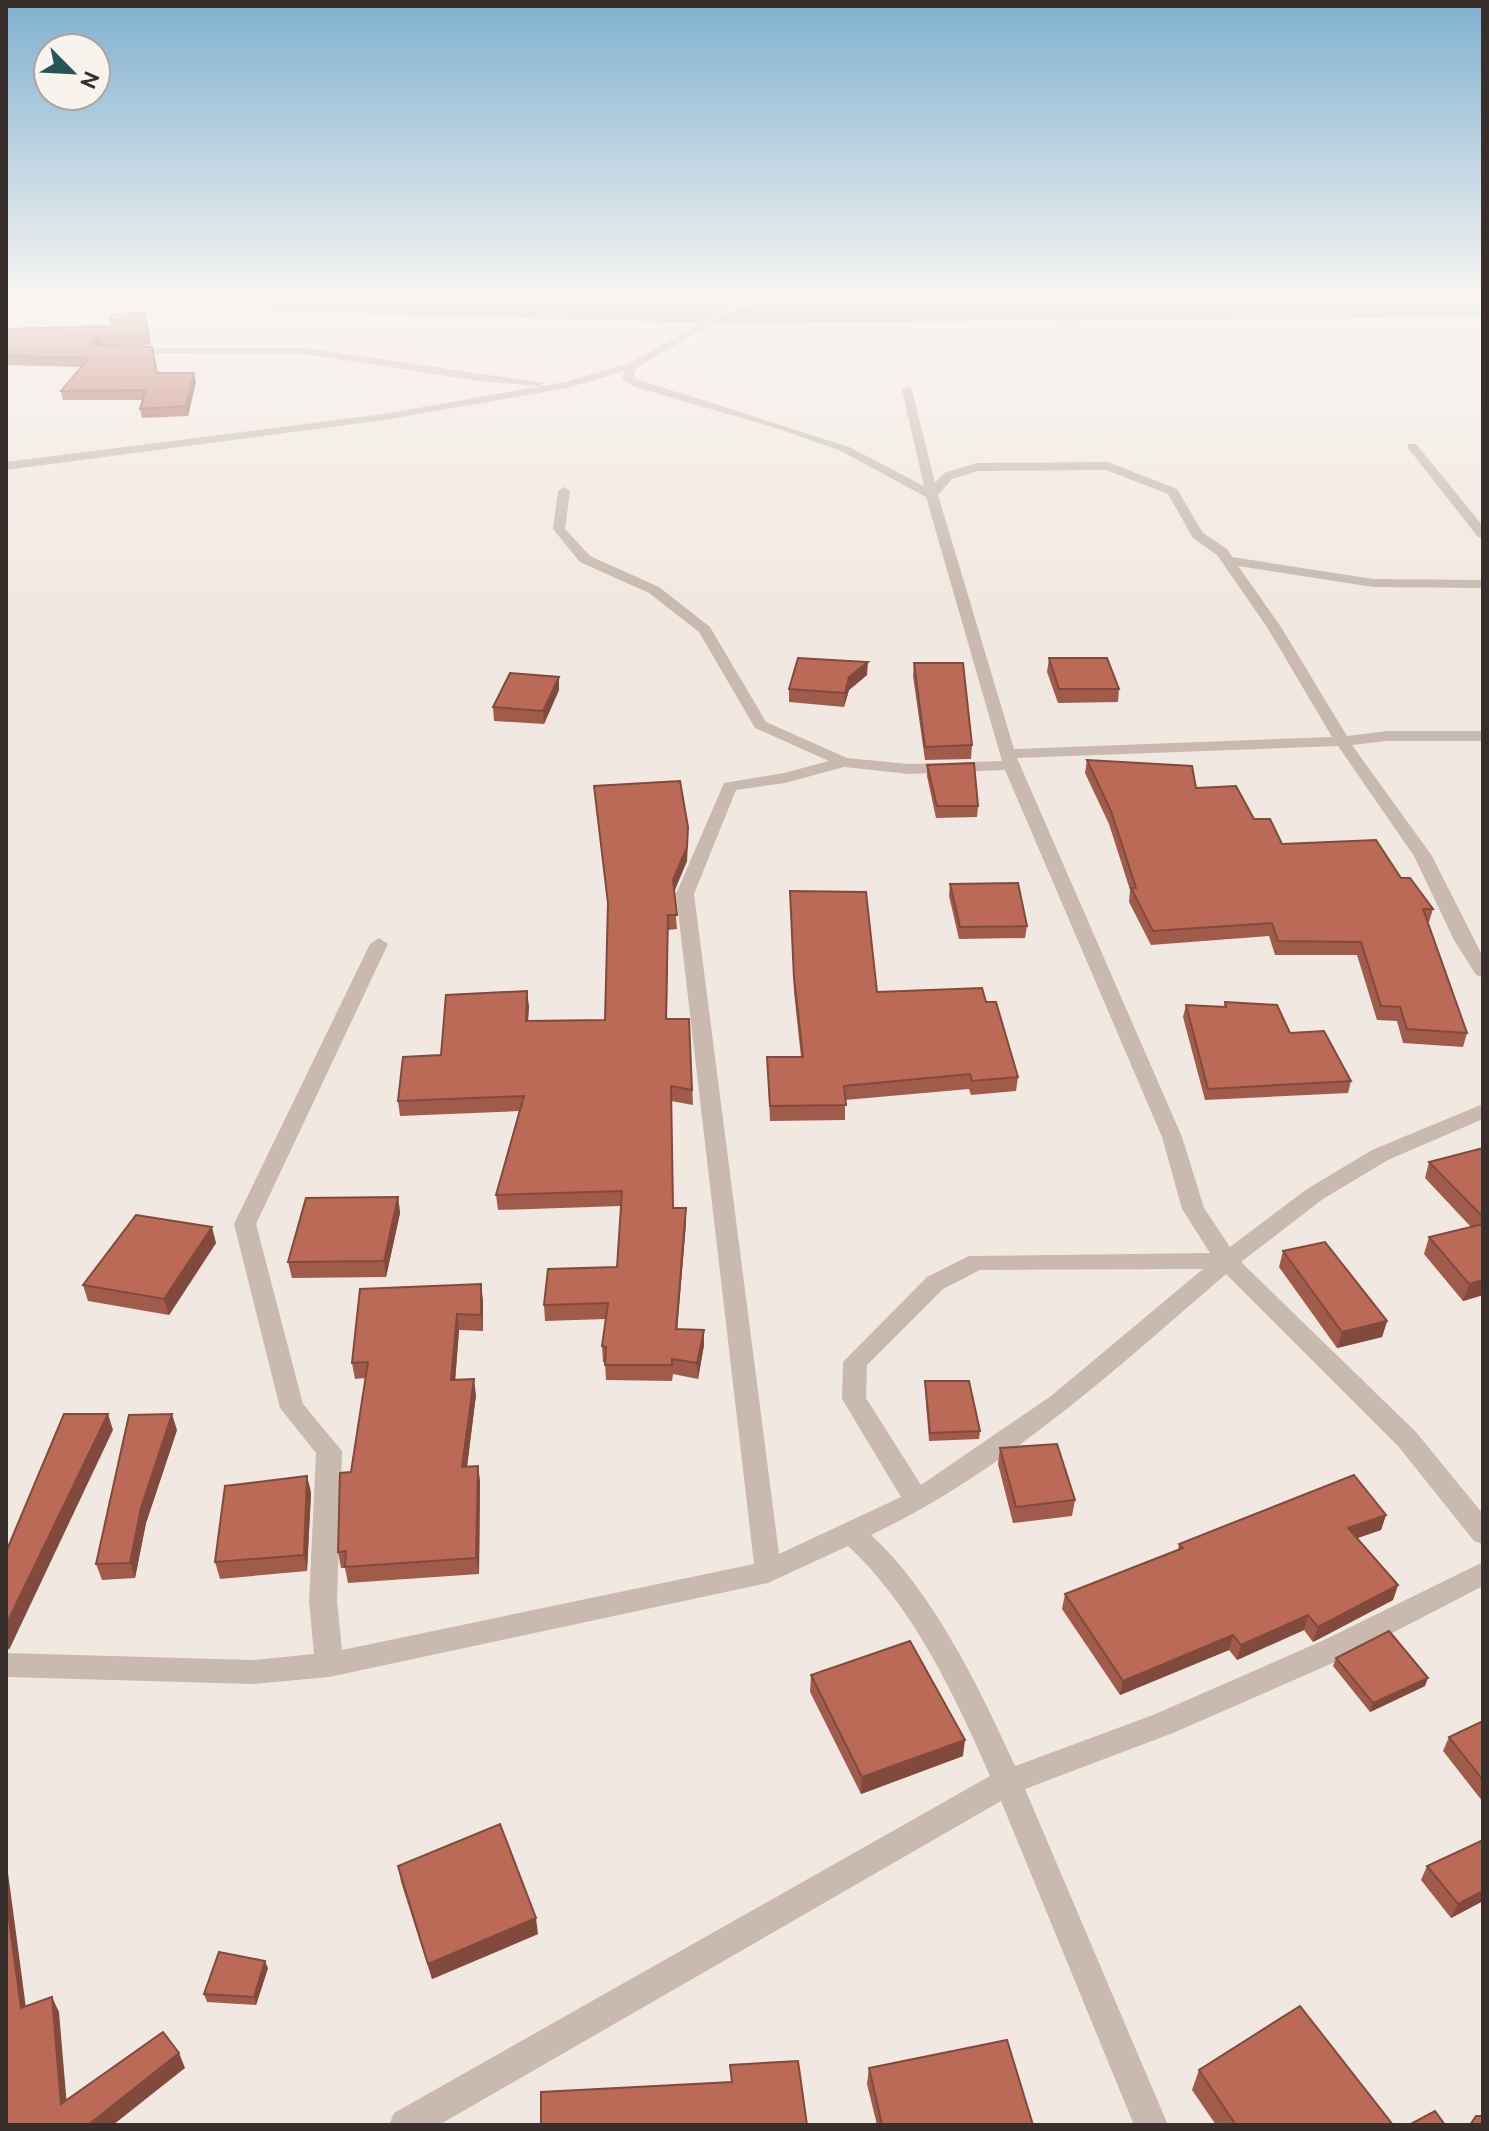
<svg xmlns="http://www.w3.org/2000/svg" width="1489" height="2131" viewBox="0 0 1489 2131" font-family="Ubuntu,sans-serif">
<rect width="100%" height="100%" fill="#f1e9e1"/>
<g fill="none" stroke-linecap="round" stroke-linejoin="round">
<polygon fill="#83acab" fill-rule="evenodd" points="246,300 1483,300 1483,317 714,323 263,311 251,307"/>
<g fill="#c9b9ae" fill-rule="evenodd">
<path d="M743 300H755L637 367 633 378 849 447 924 486 902 390 907 387 912 390 935 483 944 473 977 463 1108 462 1177 489 1203 533 1227 549 1232 557 1373 579 1483 580V588L1373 587 1238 566 1281 627 1347 736 1387 731H1483V741H1387L1352 745 1432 856 1483 957V977L1476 975 1454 940 1414 856 1338 746 1017 758 1182 1137 1204 1208 1230 1247 1307 1189 1372 1150 1483 1104V1119L1388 1160 1323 1199 1241 1262 1416 1432 1483 1514V1544L1474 1541 1398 1446 1226 1274C1115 1370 1005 1471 871 1535 933 1591 980 1689 1015 1766L1153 1715 1322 1641 1483 1562V1586L1342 1659 1173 1733 1025 1789 1168 2125H1134L1001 1801 439 2125H389L394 2113 990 1776C955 1696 913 1606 848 1546L768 1583 329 1677 253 1684 6 1677V1653L253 1660 314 1654 309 1601 316 1453 280 1408 234 1224 370 944 379 938 388 944 256 1224 303 1404 342 1451 337 1601 342 1650 754 1564 676 894 724 783 784 773 829 761 755 728 699 632 649 593 580 562 553 529 558 491 564 487 570 491 565 529 590 556 659 587 710 627 766 722 847 758 909 764 1002 761 926 497 841 451 776 428 635 387 622 379 625 371 567 388 384 420 6 470V462L384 414 565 382 629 363ZM1106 470 1168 494 1193 538 1217 555 1267 627 1332 737 1014 749 938 495 952 479 978 471ZM844 767 909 774 1005 770 1162 1137 1182 1209 1210 1253 969 1256 927 1277 843 1362 842 1399 901 1497 779 1554 694 894 736 790 785 783ZM1203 1269 1051 1396 921 1485 866 1398 867 1365 943 1289 980 1270Z"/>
<polygon points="125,348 305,348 544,383 539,386 479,381 305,354 121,353 120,351"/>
<polygon points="1408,444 1416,444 1483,526 1483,538 1478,537 1408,448"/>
</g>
</g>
<g fill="#a05b4a">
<polygon points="144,312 151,345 100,346 157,373 196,382 188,416 142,418 140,409 143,400 63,400 61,391 82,367 6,365 6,329 111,326"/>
<polygon points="1049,658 1119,689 1118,702 1058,703 1047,672"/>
<polygon points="914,663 972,745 971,759 925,760 913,676"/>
<polygon points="867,675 849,690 844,707 789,702 789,689"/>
<polygon points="559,690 544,724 494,721 493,707"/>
<polygon points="1087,760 1196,788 1254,819 1282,844 1401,878 1433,909 1429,922 1427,922 1467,1033 1463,1047 1403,1043 1397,1021 1377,1020 1357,955 1275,955 1269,936 1151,945 1129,902 1130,890 1109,824 1085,773"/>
<polygon points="927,765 978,806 977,817 936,818 927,776"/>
<polygon points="594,786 688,840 687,861 674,892 677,929 668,930 667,1019 689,1019 693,1105 671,1101 673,1208 686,1223 677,1329 704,1345 698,1379 673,1374 672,1381 606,1380 605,1362 603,1362 602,1346 606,1319 545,1321 544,1305 617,1267 621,1206 498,1210 496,1195 519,1111 400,1116 398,1101 441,1055 529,1006 528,1021 605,1020 608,909"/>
<polygon points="950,884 1027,926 1025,938 959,939 949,896"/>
<polygon points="790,891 877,992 986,1002 1018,1077 1016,1091 971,1095 969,1089 845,1100 845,1120 770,1121 767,1057 801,1057 794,992"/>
<polygon points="1225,1002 1290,1033 1351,1081 1348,1093 1205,1100 1183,1017 1186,1005 1224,1007"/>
<polygon points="1483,1148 1483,1295 1463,1301 1424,1254 1429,1237 1471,1227 1425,1178 1429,1162"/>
<polygon points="398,1197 400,1213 386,1277 292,1278 288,1262"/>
<polygon points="216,1243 169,1315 88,1301 83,1285"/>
<polygon points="1283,1251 1387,1321 1382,1337 1337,1348 1279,1267"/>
<polygon points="483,1300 483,1331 459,1330 455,1380 476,1395 467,1466 478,1466 480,1482 479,1574 348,1583 345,1568 341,1568 338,1552 366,1378 355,1379 352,1363"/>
<polygon points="925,1381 980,1431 979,1439 929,1441 925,1389"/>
<polygon points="177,1430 146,1523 135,1578 102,1580 96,1564"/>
<polygon points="1000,1448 1075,1500 1072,1516 1013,1523 998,1464"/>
<polygon points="307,1476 311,1493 307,1571 220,1579 215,1562"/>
<polygon points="1386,1515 1381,1530 1357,1538 1398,1585 1393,1600 1313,1642 1304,1630 1237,1660 1229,1650 1120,1695 1062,1609 1065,1594 1178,1550 1179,1544"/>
<polygon points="1336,1658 1425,1686 1370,1712 1333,1666"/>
<polygon points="811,1675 963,1756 861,1794 810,1692"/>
<polygon points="1483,1721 1483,1802 1443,1751 1449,1737"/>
<polygon points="1483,1840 1483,1901 1451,1918 1421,1880 1427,1866"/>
<polygon points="398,1866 538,1934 432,1979 401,1882"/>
<polygon points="268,1968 256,2005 207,2002 204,1994"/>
<polygon points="869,2068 1033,2125 877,2125 867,2084"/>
<polygon points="1199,2070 1393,2125 1216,2125 1192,2090"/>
</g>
<g fill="#824a3c">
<polygon points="99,336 101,345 93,350 91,341"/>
<polygon points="194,373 196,382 188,416 186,406"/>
<polygon points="868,662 867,675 849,690 844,707 845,693 849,677"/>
<polygon points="559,677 559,690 544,724 543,711"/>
<polygon points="688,827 687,861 673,894 673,880"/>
<polygon points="527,991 529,1006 527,1036 526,1021"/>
<polygon points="398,1197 400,1213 386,1277 384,1261"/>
<polygon points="686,1208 686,1223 676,1345 676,1329"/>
<polygon points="212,1227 216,1243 169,1315 164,1299"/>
<polygon points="1483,1280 1483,1295 1463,1301 1469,1284"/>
<polygon points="481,1284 483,1300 483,1331 481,1315"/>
<polygon points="457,1314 459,1330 454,1396 451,1380"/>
<polygon points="1387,1321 1382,1337 1337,1348 1342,1332"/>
<polygon points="704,1330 704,1345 698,1379 697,1363"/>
<polygon points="474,1379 476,1395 465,1483 462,1467"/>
<polygon points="108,1414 113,1430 9,1650 6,1644 6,1625"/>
<polygon points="172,1414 177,1430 146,1523 135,1578 130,1563 141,1508"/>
<polygon points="478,1466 480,1482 479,1574 476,1558"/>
<polygon points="307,1476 311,1493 307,1571 304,1555"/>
<polygon points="1386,1515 1381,1530 1343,1543 1348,1528"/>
<polygon points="1398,1585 1393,1600 1313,1642 1318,1627"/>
<polygon points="1308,1615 1304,1630 1237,1660 1241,1645"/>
<polygon points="1233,1635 1229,1650 1120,1695 1123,1681"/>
<polygon points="1428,1678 1425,1686 1370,1712 1373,1703"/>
<polygon points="965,1740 963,1756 861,1794 862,1777"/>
<polygon points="6,1858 28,2023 21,2008 6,1897"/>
<polygon points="1483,1891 1483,1901 1451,1918 1458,1904"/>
<polygon points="536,1918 538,1934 432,1979 428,1964"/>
<polygon points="265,1961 268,1968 256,2005 254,1997"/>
<polygon points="52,1997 59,2012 68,2118 61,2104"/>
<polygon points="179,2053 185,2068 113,2125 88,2125"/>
</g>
<g fill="#ba6a56" stroke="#824a3c" stroke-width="2">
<polygon points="144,312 149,336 99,336 91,341 92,345 152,347 157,373 194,373 186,406 140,409 146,390 61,391 89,358 6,356 6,329 111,326 110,315"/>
<polygon points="798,658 868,662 849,677 845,693 789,689"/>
<polygon points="1049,658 1107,658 1119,689 1059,689"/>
<polygon points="914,663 963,663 972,745 925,747"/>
<polygon points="510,673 559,677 543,711 493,707"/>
<polygon points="1087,760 1192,766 1196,788 1236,786 1254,819 1270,819 1282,844 1376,840 1401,878 1410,878 1433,909 1423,909 1467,1033 1407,1029 1400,1007 1381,1006 1361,942 1278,941 1272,923 1153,931 1131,888 1136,888 1111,811"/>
<polygon points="974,763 978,806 937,806 927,765"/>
<polygon points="680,781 688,827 687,847 673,880 677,915 668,915 666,1019 689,1019 692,1090 671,1086 673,1208 686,1208 676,1329 704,1330 697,1363 672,1359 672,1365 605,1365 606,1347 602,1346 608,1303 544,1305 548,1269 617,1267 622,1191 496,1195 524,1096 398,1101 403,1057 441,1055 446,995 527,991 526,1021 605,1020 608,903 594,786"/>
<polygon points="1018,883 1027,926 960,927 950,884"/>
<polygon points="790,891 866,892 877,992 982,988 986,1002 996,1002 1018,1077 972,1081 970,1074 844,1086 846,1105 770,1106 767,1057 803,1057 794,978"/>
<polygon points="1225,1002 1277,1005 1290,1033 1324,1031 1351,1081 1208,1089 1186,1005 1226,1007"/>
<polygon points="1483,1148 1483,1217 1429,1162"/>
<polygon points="398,1197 384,1261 288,1262 306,1198"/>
<polygon points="136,1215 212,1227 164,1299 83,1285"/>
<polygon points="1483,1224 1483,1280 1469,1284 1429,1237"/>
<polygon points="1325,1242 1387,1321 1342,1332 1283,1251"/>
<polygon points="481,1284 481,1315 457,1314 451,1380 474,1379 462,1467 478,1466 476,1558 345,1567 346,1551 338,1552 340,1473 351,1472 368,1362 352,1363 360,1289"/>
<polygon points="925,1381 969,1381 980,1431 930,1433"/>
<polygon points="64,1414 108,1414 6,1625 6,1552"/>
<polygon points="172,1414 141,1508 130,1563 96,1564 129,1415"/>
<polygon points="1057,1444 1075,1500 1016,1507 1000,1448"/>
<polygon points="1354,1475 1386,1515 1348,1528 1398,1585 1318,1627 1308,1615 1241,1645 1233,1635 1123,1681 1065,1594 1183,1548 1179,1544"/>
<polygon points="307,1476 304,1555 215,1562 225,1486"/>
<polygon points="1389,1631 1428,1678 1373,1703 1336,1658"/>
<polygon points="910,1641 965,1740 862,1777 811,1675"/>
<polygon points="1483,1721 1483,1780 1449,1737"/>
<polygon points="500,1824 536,1918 428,1964 398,1866"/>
<polygon points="1483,1840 1483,1891 1458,1904 1427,1866"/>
<polygon points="6,1897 21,2008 52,1997 61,2104 163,2032 179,2053 88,2125 6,2125"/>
<polygon points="219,1952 265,1961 254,1997 204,1994"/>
<polygon points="1300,2006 1393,2125 1236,2125 1199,2070"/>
<polygon points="1007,2040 1033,2125 882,2125 869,2068"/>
<polygon points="798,2061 807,2125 541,2125 541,2092 732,2082 730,2065"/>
<polygon points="1435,2111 1445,2125 1409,2125"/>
<polygon points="1476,2116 1483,2116 1483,2125 1470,2125"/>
</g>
<linearGradient id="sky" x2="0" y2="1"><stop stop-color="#7fb1d0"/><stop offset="0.5" stop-color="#f9f5f2"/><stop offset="1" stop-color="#f9f5f2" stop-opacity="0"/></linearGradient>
<rect width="1489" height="599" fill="url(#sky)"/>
<rect width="1489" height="2131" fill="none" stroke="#382f2c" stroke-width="16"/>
<g transform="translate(72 72) rotate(114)"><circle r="38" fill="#f9f3ee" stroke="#aca5a0" stroke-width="2"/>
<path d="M0-6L14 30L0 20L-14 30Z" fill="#255556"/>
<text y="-12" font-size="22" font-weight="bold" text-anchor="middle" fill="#382f2c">N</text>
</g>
</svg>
